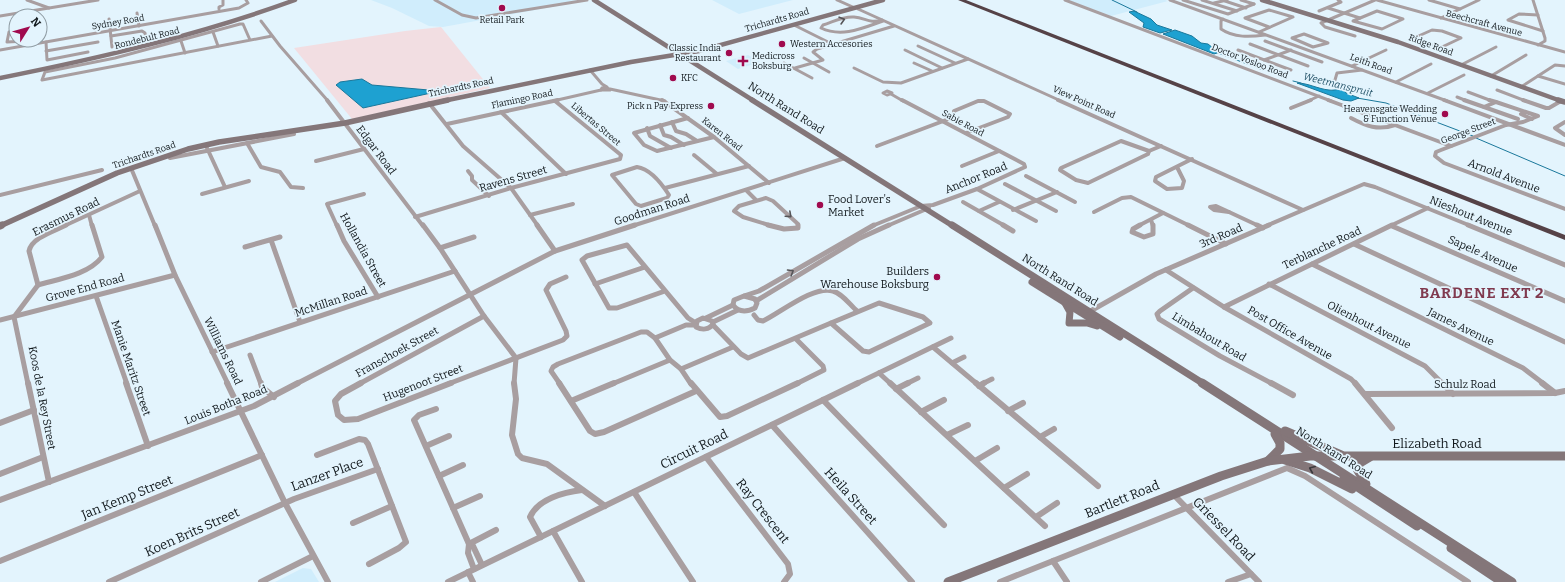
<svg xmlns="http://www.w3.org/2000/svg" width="1565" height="582" viewBox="0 0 1565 582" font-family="Bitter,serif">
<rect width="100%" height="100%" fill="#e3f4fd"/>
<g fill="#d0edfc">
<polygon points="371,0 582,0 584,1 443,27 429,26 392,8"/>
<polygon points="712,0 793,0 739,14"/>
<polygon points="1068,0 1165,0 1168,1 1111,16"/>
<polygon points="748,55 760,62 738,69 726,61"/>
<polygon points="303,568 311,569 319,582 275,582"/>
</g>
<polygon fill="#f2dee2" points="441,27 490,88 352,119 294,48 405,31"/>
<g fill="#1ea1d1" stroke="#1a789b">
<polygon points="1134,11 1151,19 1157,25 1172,30 1160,33 1143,27 1144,23 1129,12"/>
<polygon points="1175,30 1192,36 1201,43 1208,44 1213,48 1223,51 1214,54 1163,34"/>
<polygon points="362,79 372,85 440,91 363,108 336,85 340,82"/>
<path d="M1297 83C1308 83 1318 89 1329 90 1335 91 1338 88 1344 90L1346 93 1359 98 1351 101 1343 100Z"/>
</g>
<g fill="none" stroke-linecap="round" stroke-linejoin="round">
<g stroke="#1a789b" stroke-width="1">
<polyline points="1112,0 1137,12"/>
<polyline points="1218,53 1263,70"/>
<polyline points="1293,81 1301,83"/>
<polyline points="1357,98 1386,103 1473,136"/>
<polyline points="1476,138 1565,176"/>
</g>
<g stroke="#a89ea0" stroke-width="3">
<polyline points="27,0 49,8"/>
<polyline points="435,0 462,15 476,18 587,0"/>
<polyline points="837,0 855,8"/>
<polyline points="1065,0 1331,101"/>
<polyline points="1170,0 1447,101"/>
<polyline points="1183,0 1228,14 1254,4"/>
<polyline points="1202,0 1237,11"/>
<polyline points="1241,0 1254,4"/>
<polyline points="1377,0 1565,52"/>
<polyline points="1429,0 1460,9"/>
<polyline points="1533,0 1545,38 1545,41 1538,45"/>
<polyline points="1225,1 1246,8"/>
<polyline points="1214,3 1227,0"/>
<polyline points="1328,8 1360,18"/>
<polyline points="219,9 219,7 223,5 223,0"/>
<polyline points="858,9 1061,101"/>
<polyline points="1319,11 1341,2 1338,0"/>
<polygon points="1377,11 1403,19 1382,29 1353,21"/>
<polyline points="137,13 139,26"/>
<polyline points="1538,15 1519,14 1508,20 1543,31"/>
<polyline points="0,16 98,0"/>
<polyline points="1441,18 1479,0"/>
<polyline points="109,19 112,47"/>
<path d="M1223 19 1221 21V29C1234 38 1250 37 1265 35"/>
<path d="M882 20C869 24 866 18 854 17 843 16 833 22 823 25L821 28C842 38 863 28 883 21"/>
<polyline points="261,21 280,46 328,101"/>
<polyline points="794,25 832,44"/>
<polyline points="16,29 9,32 7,42 26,41"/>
<polygon points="1432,30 1442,31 1461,38 1442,47 1428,44 1414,38"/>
<polyline points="213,32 218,46"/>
<polyline points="1259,32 1293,17 1269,10 1245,18 1269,27"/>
<polygon points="1304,34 1328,43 1313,47 1292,38"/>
<polyline points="111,36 142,31 145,33 146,39"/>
<polyline points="1355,36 1325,27 1321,23 1375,0"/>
<polyline points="250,40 243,24 240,24 115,58 45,72 42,80 272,36"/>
<polyline points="181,41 185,53"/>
<polyline points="1265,41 1322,62"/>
<polyline points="46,42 47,60 88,52"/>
<polyline points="1250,44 1308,66"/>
<polyline points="918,46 955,63"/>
<polyline points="0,50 239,8 248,3 246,0"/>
<polyline points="905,50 942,68"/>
<polyline points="1238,50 1291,70"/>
<polyline points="46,51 98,42"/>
<polyline points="804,58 829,72"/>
<polyline points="1264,60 1291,50"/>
<polyline points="784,63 812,78"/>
<polyline points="914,63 932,71"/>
<polyline points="1461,65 1496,47"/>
<polyline points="1352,66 1386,50"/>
<polyline points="795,68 823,60 813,52 817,49 894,26"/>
<polyline points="854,68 883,82 901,83 968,59"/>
<polyline points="590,70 602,84 607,87"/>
<polyline points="1491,76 1526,55"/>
<polyline points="1538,76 1565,84"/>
<polyline points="1396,82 1431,64"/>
<polyline points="1328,85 1335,80 1337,73 1362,70"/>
<polygon points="606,87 610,90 601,90 602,88"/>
<polyline points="1521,87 1555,65 1565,66"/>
<polyline points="610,89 665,101"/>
<polyline points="1497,90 1526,101"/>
<polygon points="887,91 892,93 887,95 883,93"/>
<polyline points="1468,92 1492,101"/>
<polyline points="1428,93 1464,75"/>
<polyline points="891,94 903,101"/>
<polyline points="1457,97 1467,101"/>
<polyline points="553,101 601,90"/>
<polyline points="1308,101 1319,96"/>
</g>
<g stroke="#a89ea0" stroke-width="4">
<polyline points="327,100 423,226"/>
<polyline points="662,100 714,137 769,183"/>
<polyline points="1058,100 1303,210"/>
<polyline points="1328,100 1451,146"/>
<polyline points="1444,100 1565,145"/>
<polyline points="1464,100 1484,107 1496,102 1538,116 1523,122 1506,125 1441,150 1436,152 1435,156 1444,163 1565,209"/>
<polyline points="1489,100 1496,102"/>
<polyline points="1523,100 1546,108 1549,108 1561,101"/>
<polyline points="429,103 463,146 511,188 538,226"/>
<polyline points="1484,107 1518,119"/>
<polyline points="1291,108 1311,100"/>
<polyline points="501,112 566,174"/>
<polyline points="1525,112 1521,114 1532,119"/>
<polyline points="688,118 634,133 644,145 657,151 714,137"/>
<path d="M1351 118C1366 126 1378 131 1395 125"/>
<polyline points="672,122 676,131 686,134 697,141"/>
<polyline points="1565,122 1555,128 1565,135"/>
<polyline points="447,124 558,100"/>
<polyline points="660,125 664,135 671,137 684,145"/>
<polyline points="647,128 650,136 671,148"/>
<polygon points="1121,141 1149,151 1148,154 1088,183 1076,180 1060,170 1061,168"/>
<polyline points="247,143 261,167 280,172 291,187 303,188"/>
<polyline points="877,146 954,117 954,111 978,101 984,101 1010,114 1008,117 966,133"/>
<polyline points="207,148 225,187"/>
<polyline points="1149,151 1161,146"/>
<polyline points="694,155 717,174"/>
<polyline points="170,158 294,134"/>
<polyline points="316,161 364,149"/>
<polyline points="962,166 999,151"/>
<path d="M637 167C650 169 662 184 669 195L667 198 641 206 636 204 612 175Z"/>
<polyline points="1177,167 1184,181 1182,188 1167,189 1155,181 1156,177 1192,159"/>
<polyline points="131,168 155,226"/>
<polyline points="468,171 472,176 472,180 489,196"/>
<polyline points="1026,176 1075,202"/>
<polyline points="1005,184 1056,211"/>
<polyline points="665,188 749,166"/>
<polyline points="977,189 1036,221"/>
<polyline points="746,190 756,200"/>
<polyline points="202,194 249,181"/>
<polyline points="0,195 102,170"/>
<polyline points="963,202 1005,226"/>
<polygon points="1216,206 1229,212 1214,210 1210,207"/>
<polyline points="1013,210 1057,192"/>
<polyline points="979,211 999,202"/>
<polyline points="1094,212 1122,198 1131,197 1190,226"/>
<polyline points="1229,212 1259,226"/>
<polyline points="89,215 92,226"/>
<polyline points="530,215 573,204"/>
<polyline points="415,217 511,188 620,159 621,155 555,101"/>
<polyline points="1151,220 1153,226"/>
<polyline points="64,226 140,191"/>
<polyline points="337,226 327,204 364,194"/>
<polyline points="632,226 845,158"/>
<polyline points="772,226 743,217 734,211 739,206 766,198 773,201 798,224 798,226"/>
<polyline points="872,226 921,206 933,205 977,189 1025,167 1024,164 902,100"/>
<polyline points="887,226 929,208"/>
<polyline points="1138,226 1163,213"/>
<polyline points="1266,226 1364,184 1375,187 1471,226"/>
<polyline points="1390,226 1428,208"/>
</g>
<g stroke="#a89ea0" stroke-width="5">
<polyline points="155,225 175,275 228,384"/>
<polyline points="337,225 344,241 378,297"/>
<polyline points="423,225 440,248 484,316 516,358"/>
<polyline points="537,225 555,251"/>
<polyline points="768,225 784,229 798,228 798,225"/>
<polyline points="1003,225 1013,231"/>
<polyline points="1140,225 1133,229 1132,232 1144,237 1153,234 1153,225"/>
<polyline points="1188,225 1226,244"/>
<polyline points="1257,225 1263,228"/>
<polyline points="1468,225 1565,265"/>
<polyline points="1392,226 1565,301"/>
<polyline points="271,240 300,322"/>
<polyline points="1354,244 1565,342"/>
<polyline points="245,247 280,237"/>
<polyline points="440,248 474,237"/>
<polyline points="1312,264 1523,368 1544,384"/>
<polyline points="1166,270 1224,307 1351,379 1356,384"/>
<polyline points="595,284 645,267"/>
<polyline points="1269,284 1425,366 1443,384"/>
<path d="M38 285C58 279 88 275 102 257L92 225"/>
<polyline points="1193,288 1160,311 1157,314 1159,319 1220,356 1273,384"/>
<polyline points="665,291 617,308 609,308 582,260 587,256 627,245 688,318 696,323"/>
<polyline points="96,296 127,384"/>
<polyline points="744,296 759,291 874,225"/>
<path d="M744 296 755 299 757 303 755 308C747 312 739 313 733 305L734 300Z"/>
<polyline points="756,301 858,239 889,225"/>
<polygon points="879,303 923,317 930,323 869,352 863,351 831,323"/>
<polyline points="1224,307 1392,225"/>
<polyline points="1087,313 1156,274 1269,225"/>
<path d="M754 315 758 320 763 321C780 313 814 285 833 291 843 294 850 305 857 311"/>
<path d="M703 318 712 321 713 324C709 330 702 330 696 327L697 321Z"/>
<polyline points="706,318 733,305"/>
<polyline points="0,320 175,275"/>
<polyline points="713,322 738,310"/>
<polyline points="713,325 741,354 748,358 831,323"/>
<polyline points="933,347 977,384"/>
<polyline points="212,352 455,271"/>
<polyline points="250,355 261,384"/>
<polyline points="952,363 964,357"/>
<polyline points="681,369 670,360 655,338 686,325 695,325"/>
<polyline points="879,373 891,384"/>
<path d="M28 384 14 317 38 285 29 251C32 237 55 231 66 225"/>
<polyline points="296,384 555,251 635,225"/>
<polyline points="359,384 484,316"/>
<polyline points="448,384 563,340 567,336 566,331 546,290 550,284 566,277"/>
<polyline points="514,384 516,358"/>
<polyline points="560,384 551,371 553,367 558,364 641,332 647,332 655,338"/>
<polyline points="612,384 670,360"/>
<polyline points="691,384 681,369 733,347"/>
<polyline points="796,384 824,370 823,366 796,339"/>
<polyline points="856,384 951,338"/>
<polyline points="906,384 918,378"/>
<polyline points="982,384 992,379"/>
</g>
<g stroke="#a89ea0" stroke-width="6">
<polyline points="28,383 49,482"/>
<polyline points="126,383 148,446"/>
<polyline points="227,383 285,503 328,582"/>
<polyline points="261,383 262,387 274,397"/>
<polyline points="361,383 341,394 335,401 338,415 344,420 358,419 451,383"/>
<polyline points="514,383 516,399 512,435 518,454 522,458 547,464 605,506"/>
<polyline points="559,383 590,431 595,434 604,432 696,391"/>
<polyline points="691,383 720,417 727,416 798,383"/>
<polyline points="890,383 1045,526"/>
<polyline points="976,383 1098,486"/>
<polyline points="1271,383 1293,395"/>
<polyline points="1355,383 1392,428"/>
<polyline points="1442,383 1453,394"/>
<polyline points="1542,383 1555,393"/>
<polyline points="979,386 984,383"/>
<polyline points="896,389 908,383"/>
<polyline points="1365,394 1555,393 1565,391"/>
<polyline points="823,400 944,525"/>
<polyline points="571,401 614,383"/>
<polyline points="436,409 419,415 414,420 469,544 473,546 482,565"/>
<polyline points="1008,411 1023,403"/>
<polyline points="921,412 944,400"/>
<polyline points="0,423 34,410"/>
<polyline points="772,425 912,582"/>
<polyline points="947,435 968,425"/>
<polyline points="1040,437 1054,429"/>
<polyline points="426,446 449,436"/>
<polyline points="317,455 359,439 365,440 368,444 406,542 399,548 369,564"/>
<polyline points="706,457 788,564 790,574 784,582"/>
<polyline points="975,461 997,448"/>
<polyline points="0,474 43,457"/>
<polyline points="439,476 463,465"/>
<polyline points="1004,488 1027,474"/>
<polyline points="634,492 693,582"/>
<polyline points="1173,494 1259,582"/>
<polyline points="0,500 254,406 298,383"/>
<polyline points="453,508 480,496"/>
<polyline points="1036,517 1057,503"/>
<polyline points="353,523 392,506"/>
<polyline points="553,531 582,582"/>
<path d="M541 537 530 517C538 499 564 492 582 490"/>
<polyline points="469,544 496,530"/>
<polyline points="469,544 468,553 474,569"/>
<polyline points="0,561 262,455"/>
<polyline points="1053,561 1067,582"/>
<polyline points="468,572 473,582"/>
<polyline points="109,582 294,499 378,469"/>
<polyline points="261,582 313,556"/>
<polyline points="448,582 858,383"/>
<polyline points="1000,582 1287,468 1305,476 1468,582"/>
<polyline points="1228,582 1251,574"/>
</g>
<g stroke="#847679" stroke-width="4.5">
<polyline points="594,0 754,101"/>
<polyline points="1262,0 1398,42 1561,101"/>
<path d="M0 78C100 58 199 35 295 0"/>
<polyline points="443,101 631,62 699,51 883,0"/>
</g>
<g stroke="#847679" stroke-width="5.5">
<polyline points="752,100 953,226"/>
<polyline points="1558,100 1565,102"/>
<polyline points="0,226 117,173 188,149 219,142 345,123 448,100"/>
</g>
<g stroke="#847679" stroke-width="7">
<polyline points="952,225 1204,384"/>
<polyline points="0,226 2,225"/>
<polyline points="1032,282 1120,337"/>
<polyline points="1065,303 1070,312 1069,323 1087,323 1097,326"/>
</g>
<g stroke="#847679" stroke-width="9">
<polyline points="1202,383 1512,582"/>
<polyline points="1285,431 1341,455"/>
<polyline points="1285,460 1310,468 1352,489"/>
<polyline points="1268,461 1280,449 1280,443 1275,434"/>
<polyline points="1344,478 1417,526"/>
<polyline points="1366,484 1357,469 1360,463 1370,457"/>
<polyline points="1451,548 1502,582"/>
<polyline points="948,582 1221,476 1268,461 1310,456 1565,456"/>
</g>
<polygon fill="#554247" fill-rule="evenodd" points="958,0 966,0 1565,235 1565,240"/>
</g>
<defs><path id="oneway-chevron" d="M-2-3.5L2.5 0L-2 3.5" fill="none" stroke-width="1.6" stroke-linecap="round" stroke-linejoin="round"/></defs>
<g stroke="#555457">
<use href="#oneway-chevron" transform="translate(842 20) rotate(-16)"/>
<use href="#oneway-chevron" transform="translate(789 215) rotate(42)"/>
<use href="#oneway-chevron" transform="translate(791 272) rotate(-31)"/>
</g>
<use stroke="#39393d" href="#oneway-chevron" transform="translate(1312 469) rotate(-157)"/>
<g fill="#a00a4e" stroke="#e3f4fd" stroke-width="1.5">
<circle cx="502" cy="8" r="4"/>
<circle cx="782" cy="44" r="4"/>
<circle cx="729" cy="53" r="4"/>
<path d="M741 55h4v4h4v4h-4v4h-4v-4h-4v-4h4z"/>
<circle cx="673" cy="78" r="4"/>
<circle cx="711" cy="106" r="4"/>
<circle cx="1445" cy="114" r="4"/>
<circle cx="820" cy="205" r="4"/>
<circle cx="937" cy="277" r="4"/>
</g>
<g text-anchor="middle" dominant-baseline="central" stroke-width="3.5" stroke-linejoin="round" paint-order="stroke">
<g font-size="9" fill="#11181c" stroke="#e3f4fd" text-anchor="start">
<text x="502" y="20" text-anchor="middle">Retail Park</text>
<text x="790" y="44">Western Accesories</text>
<text x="721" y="48" text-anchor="end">Classic India<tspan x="721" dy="10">Restaurant</tspan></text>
<text x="752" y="56">Medicross<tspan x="752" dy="10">Boksburg</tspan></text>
<text x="681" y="78">KFC</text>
<text x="703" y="106" text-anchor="end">Pick n Pay Express</text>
<text x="1437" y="109" text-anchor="end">Heavensgate Wedding<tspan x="1437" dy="10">&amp; Function Venue</tspan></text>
</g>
<g font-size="9" fill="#11181c" stroke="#e3f4fd">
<text transform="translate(777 20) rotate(-16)">Trichardts Road</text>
<text transform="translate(118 22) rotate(-10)">Sydney Road</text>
<text transform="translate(1484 23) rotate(15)">Beechcraft Avenue</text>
<text transform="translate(147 38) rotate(-14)">Rondebult Road</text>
<text transform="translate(1431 45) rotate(20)">Ridge Road</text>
<text transform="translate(1250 61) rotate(21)">Doctor Vosloo Road</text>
<text transform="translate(1371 64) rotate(20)">Leith Road</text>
<text transform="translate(461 87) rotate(-12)">Trichardts Road</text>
<text transform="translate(522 99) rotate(-12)">Flamingo Road</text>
<text transform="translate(1084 102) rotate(24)">View Point Road</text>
<text transform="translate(963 123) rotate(28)">Sabie Road</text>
<text transform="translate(596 124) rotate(40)">Libertas Street</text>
<text transform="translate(1468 131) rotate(-21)">George Street</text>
<text transform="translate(722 134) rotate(38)">Karen Road</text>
<text transform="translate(144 155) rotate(-19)">Trichardts Road</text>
</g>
<g font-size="10" font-style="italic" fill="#255469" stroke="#e3f4fd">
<text transform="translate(1338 85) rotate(14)">Weetmanspruit</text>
</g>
<g font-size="11" fill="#11181c" stroke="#e3f4fd">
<text transform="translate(786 108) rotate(32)">North Rand Road</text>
<text transform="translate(376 150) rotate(53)">Edgar Road</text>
<text transform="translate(1504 176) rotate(21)">Arnold Avenue</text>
<text transform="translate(976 178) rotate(-22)">Anchor Road</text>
<text transform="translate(513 179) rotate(-16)">Ravens Street</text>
<text transform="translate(652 210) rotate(-18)">Goodman Road</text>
<text transform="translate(1471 216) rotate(22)">Nieshout Avenue</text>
<text transform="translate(66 217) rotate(-26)">Erasmus Road</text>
<text transform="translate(1221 236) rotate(-23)">3rd Road</text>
<text transform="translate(1322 248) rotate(-25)">Terblanche Road</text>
<text transform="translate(363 250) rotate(61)">Hollandia Street</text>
<text transform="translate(1483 254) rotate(24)">Sapele Avenue</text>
<text transform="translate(1060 280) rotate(32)">North Rand Road</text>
<text transform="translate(85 288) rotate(-15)">Grove End Road</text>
<text transform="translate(331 302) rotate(-18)">McMillan Road</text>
<text transform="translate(1369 325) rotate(27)">Olienhout Avenue</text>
<text transform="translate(1461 327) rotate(26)">James Avenue</text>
<text transform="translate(1290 333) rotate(30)">Post Office Avenue</text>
<text transform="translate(1209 337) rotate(31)">Limbahout Road</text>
<text transform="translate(223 351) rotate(64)">Williams Road</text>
<text transform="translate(397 352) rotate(-29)">Franschoek Street</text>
<text transform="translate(131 368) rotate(71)">Manie Maritz Street</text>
<text transform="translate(423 383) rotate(-21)">Hugenoot Street</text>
<text x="1465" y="384">Schulz Road</text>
<text transform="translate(42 398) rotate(79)">Koos de la Rey Street</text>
<text transform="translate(226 405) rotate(-22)">Louis Botha Road</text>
<text transform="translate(1334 453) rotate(32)">North Rand Road</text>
</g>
<g font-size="11" fill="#11181c" stroke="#e3f4fd" text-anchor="start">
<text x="828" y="199">Food Lover's<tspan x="828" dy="13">Market</tspan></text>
<text x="929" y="271" text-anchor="end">Builders<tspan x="929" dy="13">Warehouse Boksburg</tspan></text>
</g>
<g font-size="13" fill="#11181c" stroke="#e3f4fd">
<text x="1437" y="443">Elizabeth Road</text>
<text transform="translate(694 449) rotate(-26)">Circuit Road</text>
<text transform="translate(327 474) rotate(-20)">Lanzer Place</text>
<text transform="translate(851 496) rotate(48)">Heila Street</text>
<text transform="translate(127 497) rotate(-22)">Jan Kemp Street</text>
<text transform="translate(1122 499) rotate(-22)">Bartlett Road</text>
<text transform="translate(763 511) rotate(52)">Ray Crescent</text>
<text transform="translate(1224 529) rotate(46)">Griessel Road</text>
<text transform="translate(192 532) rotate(-24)">Koen Brits Street</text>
</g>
<g font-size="15" font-weight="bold" letter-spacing="1" fill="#803a4f" stroke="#e3f4fd">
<text x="1482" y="293">BARDENE EXT 2</text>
</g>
</g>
<g transform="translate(28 28) rotate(53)"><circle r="19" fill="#e3f4fd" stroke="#8f9ca3"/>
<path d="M0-3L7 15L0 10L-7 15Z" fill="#a00a4e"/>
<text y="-6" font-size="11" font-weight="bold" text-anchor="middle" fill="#11181c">N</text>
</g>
</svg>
